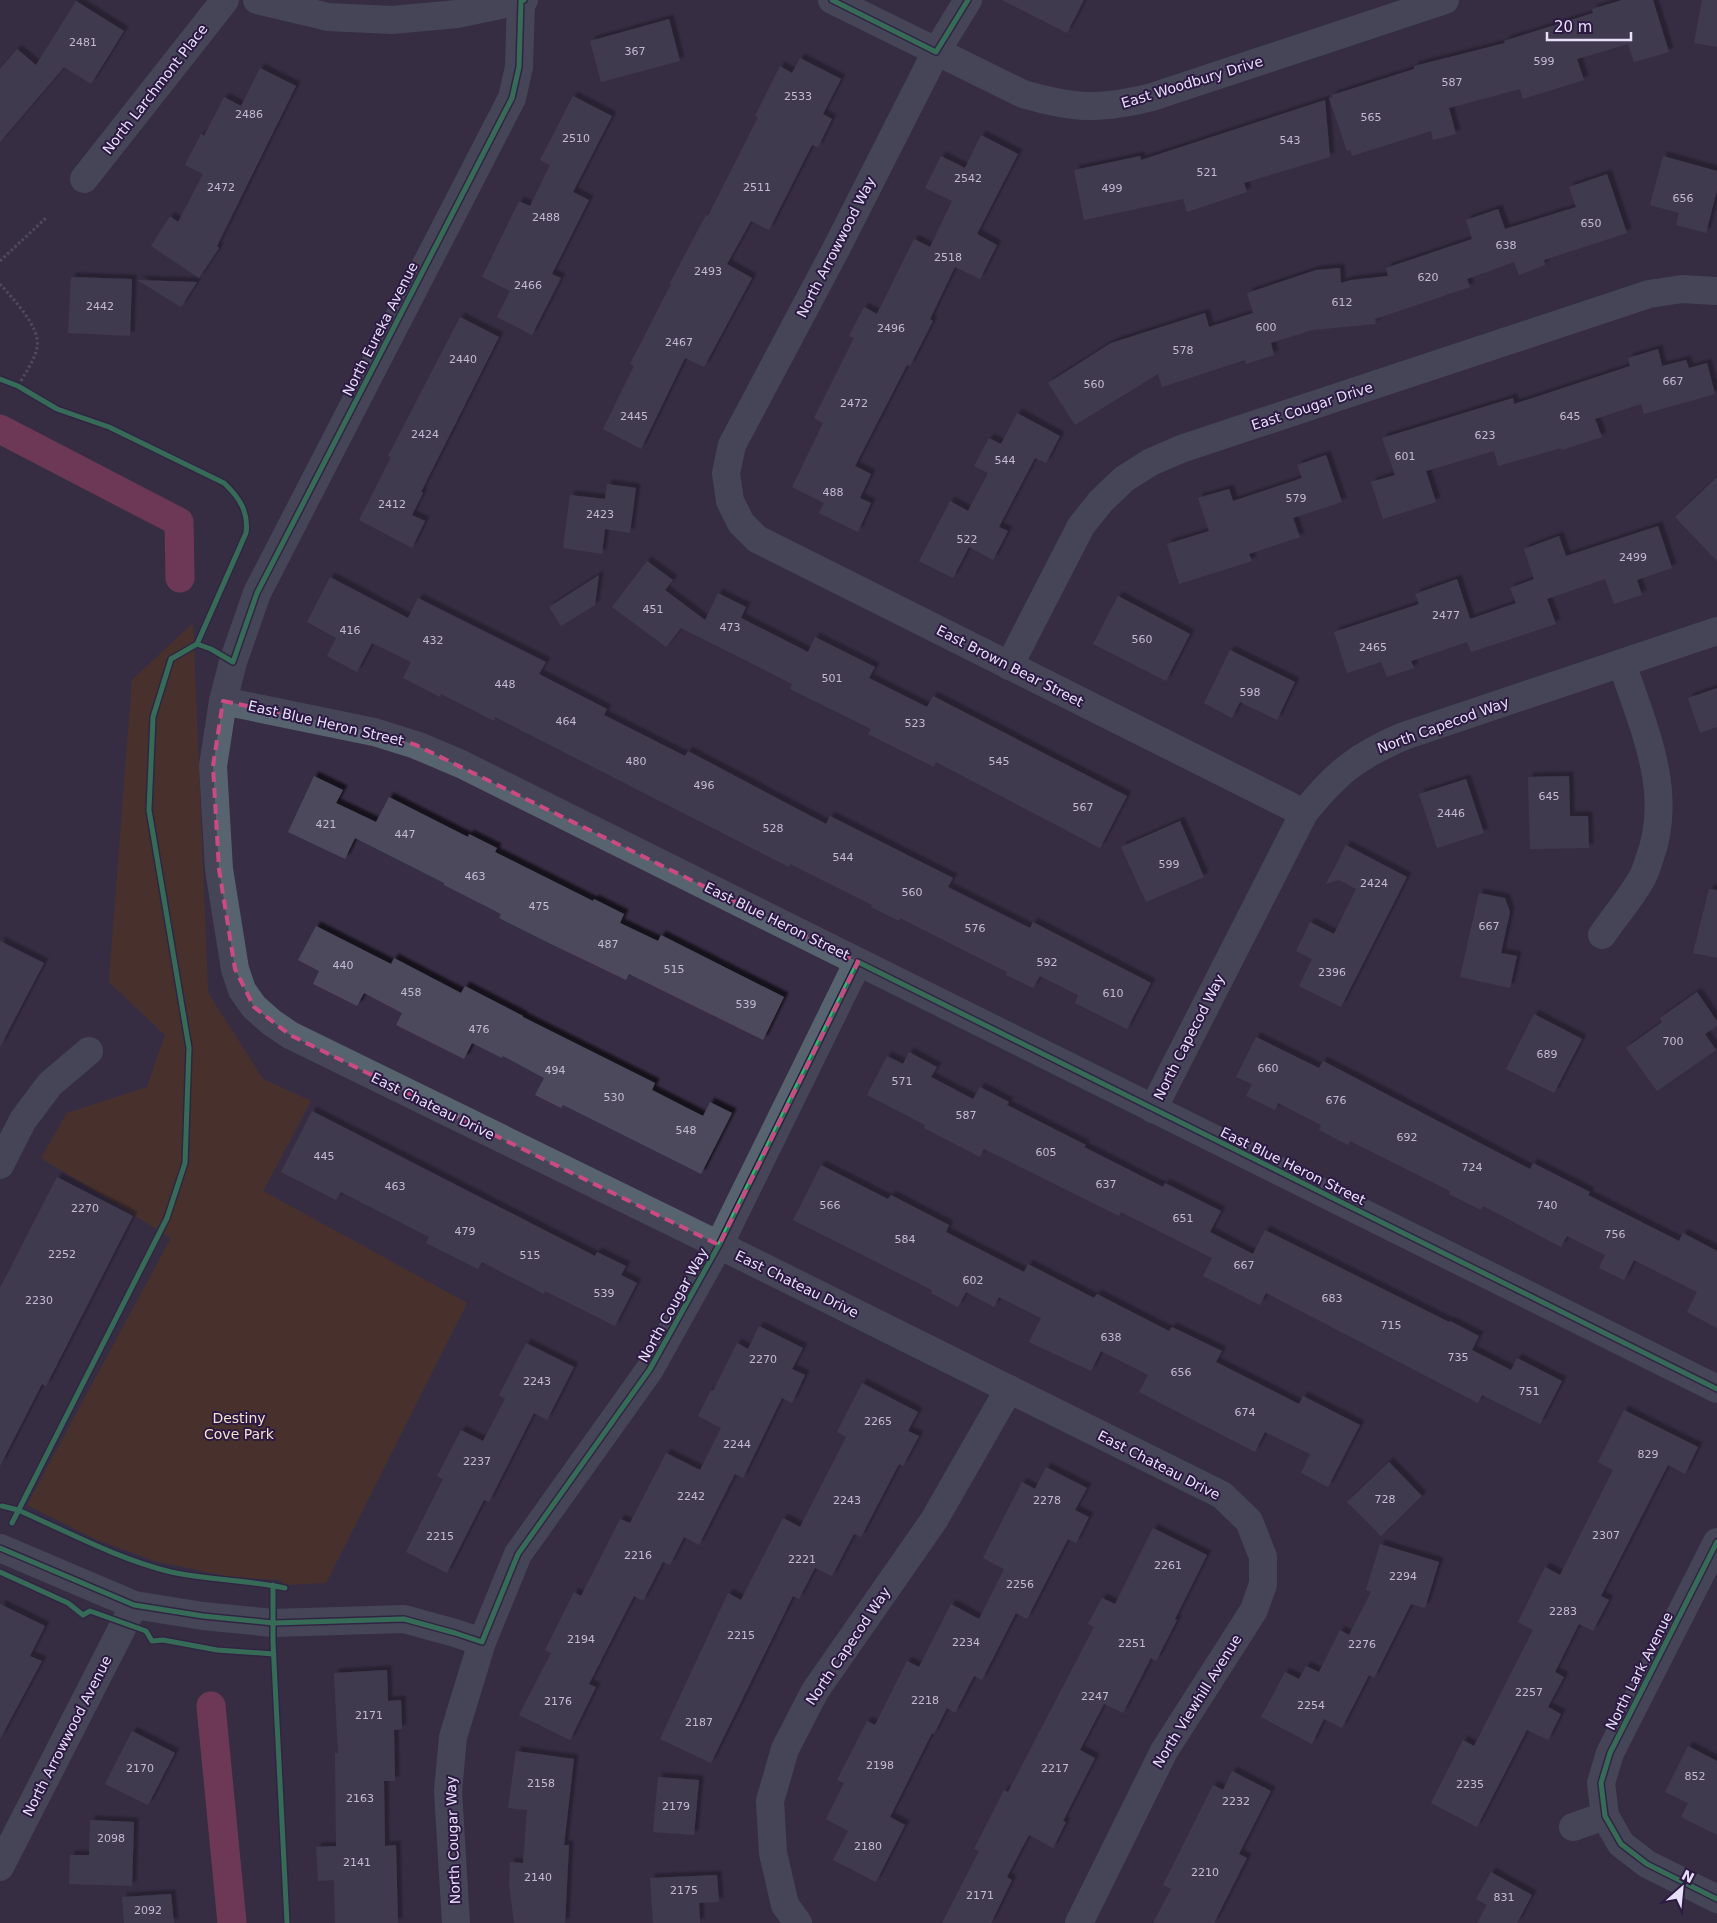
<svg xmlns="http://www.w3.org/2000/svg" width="1717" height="1923" viewBox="0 0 1717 1923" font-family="'DejaVu Sans',sans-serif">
<defs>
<filter id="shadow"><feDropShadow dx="4.5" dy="-4.5" stdDeviation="1" flood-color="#0009"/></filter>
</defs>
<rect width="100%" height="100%" fill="#372d44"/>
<polygon fill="#5e3711" points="193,623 208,993 263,1079 311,1101 263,1191 467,1303 326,1583 285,1585 280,1580 230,1577 155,1561 95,1539 27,1505 171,1238 41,1158 67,1113 147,1087 165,1035 109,982 112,941 132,680"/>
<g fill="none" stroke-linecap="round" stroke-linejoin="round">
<g stroke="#b0466c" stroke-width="29">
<polyline points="0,429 179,522 180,578"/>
<polyline points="211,1706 232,1923"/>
</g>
</g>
<g fill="#4e495c" filter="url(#shadow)">
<polygon points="1002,0 1084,0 1067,33"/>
<polygon points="1622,0 1653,0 1669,52 1634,62 1628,44 1577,59 1584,80 1523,99 1520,89 1449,108 1456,134 1433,140 1431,131 1352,156 1350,150 1347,151 1329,98 1333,97 1332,95 1414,69 1414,66 1505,43 1504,41 1593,13 1592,9"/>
<polygon points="1702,0 1717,0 1717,47 1694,43"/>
<polygon points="76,1 124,31 91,84 64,67 0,142 0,69 17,49 36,65"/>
<polygon points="669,19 680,61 601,82 590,41"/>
<polygon points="800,58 841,79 823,114 832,119 818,147 812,145 769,230 751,221 727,264 752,278 704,367 685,358 641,449 603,429 634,366 630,364 671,284 670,283 706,215 708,216 758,117 755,116 780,66 792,73"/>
<polygon points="260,68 296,86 217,246 219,248 199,278 151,246 170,216 178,222 203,174 185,165 201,134 204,136 224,97 241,106"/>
<polygon points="573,96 612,116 573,192 589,200 552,274 561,278 532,335 497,317 510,291 482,277 519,201 530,206 550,165 540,160"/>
<polygon points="1325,100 1330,157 1244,183 1247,192 1187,212 1183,199 1084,220 1074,170 1140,156 1141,160"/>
<polygon points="981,135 1018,154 977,234 997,245 980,279 955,267 930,319 933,321 910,366 907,365 855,466 871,474 860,498 871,503 858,532 819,513 824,503 792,487 823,423 814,418 854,338 849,336 864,307 877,314 914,239 930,247 952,201 925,188 941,156 965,168"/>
<polygon points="1663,156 1717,171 1717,190 1706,233 1676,225 1679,213 1650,205"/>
<polygon points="1607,174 1627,233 1544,260 1545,265 1519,275 1514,262 1467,279 1470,287 1375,319 1376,324 1312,330 1271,343 1274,355 1246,364 1245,360 1162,387 1158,374 1075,425 1048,383 1111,343 1205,313 1209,327 1253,313 1247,293 1316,270 1340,268 1341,283 1351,280 1388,276 1386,268 1472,239 1466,220 1498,209 1505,229 1576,207 1569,187"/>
<polygon points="71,277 132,279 130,336 68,333"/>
<polygon points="137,280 197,282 181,307"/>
<polygon points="460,317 499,337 421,492 423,493 412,515 425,521 412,548 359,520 391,457 388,456"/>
<polygon points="1658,349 1662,366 1686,360 1689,368 1707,363 1715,394 1644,414 1641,404 1595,419 1602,437 1562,450 1561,448 1498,466 1494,451 1426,471 1436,502 1383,519 1371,482 1395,475 1382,438 1513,398 1514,404 1630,366 1628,358"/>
<polygon points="1017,413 1060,436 1046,463 1035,458 999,527 1008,531 993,560 969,547 953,578 919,561 950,501 968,511 988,473 974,466 989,438 1001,444"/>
<polygon points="1326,455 1342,502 1293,518 1300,537 1249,554 1252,561 1179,584 1167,544 1209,531 1198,498 1229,489 1233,501 1302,478 1297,465"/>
<polygon points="1717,477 1717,561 1675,517"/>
<polygon points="607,484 636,488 630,533 605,529 602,554 563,548 570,495 605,499"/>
<polygon points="1658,526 1672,568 1637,580 1642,595 1614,604 1605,579 1547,599 1556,624 1471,652 1467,642 1411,661 1414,668 1387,677 1381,662 1347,673 1334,632 1419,604 1415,594 1457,579 1470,619 1516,603 1510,588 1534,579 1524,549 1559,536 1566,556"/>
<polygon points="647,561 673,580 665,590 705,620 718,593 746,607 741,618 808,652 815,637 875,667 869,678 927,707 933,696 1127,796 1100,848 936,762 934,767 868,734 871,729 790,689 792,684 681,628 666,647 612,607"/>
<polygon points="599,575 595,605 561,626 549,607"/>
<polygon points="330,577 408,618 418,598 546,662 539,674 607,709 604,715 685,756 688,751 826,824 830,816 953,878 948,887 1030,928 1033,922 1151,983 1127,1029 1075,1003 1078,995 1040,976 1033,988 1006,975 1007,972 900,918 899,921 871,907 872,905 790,864 789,867 495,717 494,721 441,694 440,697 403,678 411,662 372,643 357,672 327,656 336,638 307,622"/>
<polygon points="1118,596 1190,634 1166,681 1093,644"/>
<polygon points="1230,650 1295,682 1277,720 1240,702 1232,718 1204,703"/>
<polygon points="1717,688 1717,727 1700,733 1688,698"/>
<polygon points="314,776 343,790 336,803 376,822 389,797 468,837 469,834 497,848 495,852 593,901 594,899 624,914 620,923 658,941 661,935 784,997 763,1040 629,974 626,980 553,945 499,918 501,914 444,885 444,883 355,838 345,859 288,832"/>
<polygon points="1569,776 1570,816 1588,816 1589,848 1530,849 1528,777"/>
<polygon points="1466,779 1484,833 1437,848 1419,794"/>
<polygon points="1180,821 1204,877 1146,902 1121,847"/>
<polygon points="1346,845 1407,877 1341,1007 1299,986 1312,959 1296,951 1310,922 1334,934 1356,889 1339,880 1326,884"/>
<polygon points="1709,889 1717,890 1717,958 1693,953"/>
<polygon points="1479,893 1505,898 1510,912 1501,953 1517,956 1510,988 1460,977"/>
<polygon points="316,926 391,964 394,958 461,993 465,986 523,1016 523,1017 655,1083 652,1090 703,1116 710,1102 732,1113 701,1174 563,1105 561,1108 535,1095 544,1078 503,1056 502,1058 472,1043 464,1059 396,1025 402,1013 364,993 357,1006 313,984 319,971 298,960"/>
<polygon points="0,941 44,963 0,1047"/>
<polygon points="1697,992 1717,1021 1717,1026 1705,1034 1716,1050 1657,1091 1626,1048 1662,1022 1660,1018"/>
<polygon points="1534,1014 1582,1039 1554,1093 1506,1069"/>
<polygon points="1256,1037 1319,1068 1323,1061 1530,1169 1533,1163 1590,1192 1588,1195 1679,1241 1683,1233 1717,1251 1717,1328 1687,1312 1697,1292 1634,1260 1624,1280 1599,1268 1605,1255 1567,1236 1561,1247 1483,1206 1481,1210 1449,1194 1450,1191 1350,1141 1348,1145 1319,1130 1321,1125 1278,1103 1275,1110 1246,1096 1252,1084 1236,1077"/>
<polygon points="909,1052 937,1067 931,1077 973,1099 980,1087 1009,1102 1007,1105 1086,1145 1084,1147 1163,1187 1165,1183 1221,1211 1210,1232 1253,1254 1265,1230 1449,1322 1450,1321 1479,1336 1472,1350 1511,1370 1517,1358 1562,1381 1540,1424 1482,1395 1478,1403 1266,1293 1260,1305 1203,1276 1212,1258 1121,1212 1119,1216 984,1149 980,1157 924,1128 925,1125 867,1095 887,1056 903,1064"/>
<polygon points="312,1111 595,1256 597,1252 626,1266 621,1275 637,1283 615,1326 545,1291 544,1294 482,1262 478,1269 426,1243 429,1237 341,1192 336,1200 281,1172"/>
<polygon points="821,1165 888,1199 891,1195 949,1225 946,1232 1024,1272 1028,1264 1094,1298 1097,1294 1169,1331 1172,1327 1222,1351 1216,1362 1299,1404 1303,1396 1360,1425 1328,1487 1301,1473 1310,1454 1265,1432 1255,1452 1139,1392 1148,1375 1101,1351 1091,1371 1029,1342 1041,1318 999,1297 994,1307 966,1292 958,1307 931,1293 932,1290 793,1220"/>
<polygon points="57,1177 133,1216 46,1386 42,1384 0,1466 0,1288"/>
<polygon points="759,1326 803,1348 792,1369 805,1375 792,1403 782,1398 743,1478 735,1474 699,1545 684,1537 670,1565 663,1562 643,1601 634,1596 589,1684 596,1687 570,1740 519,1715 551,1653 545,1650 574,1592 581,1596 620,1519 630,1523 666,1453 700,1470 721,1428 698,1416 711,1390 713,1391 737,1343 748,1349"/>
<polygon points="526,1343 574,1367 547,1420 534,1413 489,1502 484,1500 447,1573 406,1552 443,1479 437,1476 461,1430 483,1441 505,1399 499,1395"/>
<polygon points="862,1383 918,1412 908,1431 919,1436 903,1466 899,1464 861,1537 854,1534 832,1576 815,1568 799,1599 793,1596 711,1763 660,1739 728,1593 741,1600 783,1518 800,1527 846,1437 837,1432"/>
<polygon points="1624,1410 1698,1447 1685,1474 1668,1465 1601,1596 1609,1600 1593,1631 1579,1624 1555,1672 1564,1677 1548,1707 1561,1714 1548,1740 1527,1730 1477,1827 1431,1803 1463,1740 1474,1746 1533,1630 1518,1622 1545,1567 1560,1575 1613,1470 1598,1462"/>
<polygon points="1389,1462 1422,1496 1381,1536 1347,1502"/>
<polygon points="1046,1467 1087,1488 1075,1510 1089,1517 1076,1543 1068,1539 1027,1619 1016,1613 982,1680 974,1676 955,1713 947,1708 934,1734 932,1733 890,1817 905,1825 876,1882 833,1860 848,1831 826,1819 844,1783 837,1780 867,1721 875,1725 907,1661 919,1667 951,1604 979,1619 1004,1569 983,1558 1022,1482 1035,1489"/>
<polygon points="1153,1528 1207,1555 1175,1619 1177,1620 1156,1661 1151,1658 1123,1713 1104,1704 1080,1750 1095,1758 1063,1821 1066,1822 1053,1848 1029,1835 1007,1877 1012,1880 991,1923 942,1923 979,1851 974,1849 1004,1790 1008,1792 1094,1627 1088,1624 1102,1598 1115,1604"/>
<polygon points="1380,1544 1439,1562 1425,1608 1411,1604 1374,1678 1369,1675 1342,1728 1324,1719 1312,1744 1261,1717 1285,1672 1299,1679 1306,1666 1319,1672 1340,1630 1349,1635 1371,1592 1366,1590"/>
<polygon points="0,1604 45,1626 30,1656 42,1661 0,1739"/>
<polygon points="387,1670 388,1701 401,1700 402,1729 394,1730 395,1781 384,1781 385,1846 396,1845 398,1923 335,1923 334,1880 318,1881 316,1847 336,1846 335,1753 338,1753 334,1673"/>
<polygon points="132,1731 175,1753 148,1805 105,1784"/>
<polygon points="1688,1746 1717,1761 1717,1835 1681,1817 1688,1803 1665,1792"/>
<polygon points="516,1751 574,1759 564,1845 569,1845 565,1923 514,1923 509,1884 510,1862 523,1863 527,1810 508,1808"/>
<polygon points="1232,1771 1271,1791 1239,1854 1247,1858 1214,1923 1153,1923 1171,1889 1163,1885 1213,1785 1223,1790"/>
<polygon points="658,1777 699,1780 694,1835 653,1832"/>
<polygon points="90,1820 134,1822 132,1886 69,1884 70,1855 89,1855"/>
<polygon points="1491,1872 1532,1895 1517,1923 1477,1923 1487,1905 1476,1899"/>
<polygon points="717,1875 719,1902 699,1903 700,1923 653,1923 650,1878"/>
<polygon points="171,1894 174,1923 124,1923 122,1897"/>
</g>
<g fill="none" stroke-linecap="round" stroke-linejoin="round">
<g stroke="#6a6e7b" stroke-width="3" stroke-dasharray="2.5 2.5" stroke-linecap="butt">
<polyline points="0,261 47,217"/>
<path d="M0 284C12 298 41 327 37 347 36 358 24 375 18 386"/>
</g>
<g stroke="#586370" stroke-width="28">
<polyline points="257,0 328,17 392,20 457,14 524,0"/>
<path d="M832 0 1023 94C1075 109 1100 110 1152 97L1445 0"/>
<polyline points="968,0 936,52 835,251 732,445 726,473 730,501 741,523 757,539 1304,813"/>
<polyline points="521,1 519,67 512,98 257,593 233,662 223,701 213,766 219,869 235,969 242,990 254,1007 271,1022 290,1035 719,1245 1222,1495 1249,1521 1263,1557 1263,1584 1254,1610 1164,1751 1079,1923"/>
<polyline points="84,179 225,0"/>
<polyline points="1009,666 1081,526 1101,501 1124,479 1151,462 1181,449 1649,294 1682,289 1717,291"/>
<polyline points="223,701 374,732 416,745 461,764 1717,1389"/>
<path d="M1602 935C1615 916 1631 898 1642 878 1645 873 1647 866 1649 860 1675 792 1643 728 1622 663"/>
<path d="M1153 1109 1304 813C1336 773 1357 756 1404 736L1717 631"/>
<polyline points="0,1165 23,1120 50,1084 89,1051"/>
<polyline points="1717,1542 1610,1753 1601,1783 1605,1816 1621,1844 1647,1864 1717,1899"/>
<polyline points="0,1548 134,1605 203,1616 273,1623 404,1619 455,1633 482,1642"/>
<polyline points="1573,1827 1605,1816"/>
<polyline points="0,1867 134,1605"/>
<polyline points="456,1923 448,1791 453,1737 482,1642 518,1554 650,1369 719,1245 858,962"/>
<polyline points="798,1923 785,1905 773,1853 770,1801 785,1749 815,1691 934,1520 1009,1389"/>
</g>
<g stroke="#2c1a42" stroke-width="8">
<g id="cycleway">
<polyline points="832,0 936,52 968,0"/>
<path d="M0 379 18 386 57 409 109 427 224 483C239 497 249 512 246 533L197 644"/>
<path d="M2 1506 18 1510C68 1532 118 1559 171 1572 208 1580 247 1580 285 1588"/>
<polyline points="12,1523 167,1218 185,1163 189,1048 149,810 153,717 171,659 197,644 211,649 233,662 257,593 512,98 519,67 521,1 524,0"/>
<polyline points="1717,1542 1610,1753 1601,1783 1605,1816 1621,1844 1647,1864 1717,1899"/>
<polyline points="0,1548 134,1605 203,1616 273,1623 404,1619 455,1633 482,1642 518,1554 650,1369 719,1245 858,962 1717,1389"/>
<polyline points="0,1572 68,1603 83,1615 90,1611 146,1631 152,1641 163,1640 217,1650 274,1654"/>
<polyline points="273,1585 273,1642 287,1923"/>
</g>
</g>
<use href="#cycleway" stroke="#33b770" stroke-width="5"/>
</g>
<path d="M0 0H1717V1923H0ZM223 701 374 732 416 745 858 962 719 1245 290 1035 254 1007 235 969 219 869 213 766Z" fill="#372d44" fill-opacity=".55" fill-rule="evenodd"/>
<path fill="none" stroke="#cc4a82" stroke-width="4" stroke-dasharray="10 6" stroke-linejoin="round" d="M223 701 374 732 416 745 858 962 719 1245 290 1035 254 1007 235 969 219 869 213 766Z"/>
<g text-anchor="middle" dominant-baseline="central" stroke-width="4" stroke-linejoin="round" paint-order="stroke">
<g font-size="11" fill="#c2bad2">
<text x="83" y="42">2481</text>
<text x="635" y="51">367</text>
<text x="1544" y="61">599</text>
<text x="1452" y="82">587</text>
<text x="798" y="96">2533</text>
<text x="249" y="114">2486</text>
<text x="1371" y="117">565</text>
<text x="576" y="138">2510</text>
<text x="1290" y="140">543</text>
<text x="1207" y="172">521</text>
<text x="968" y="178">2542</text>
<text x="221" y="187">2472</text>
<text x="757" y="187">2511</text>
<text x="1112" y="188">499</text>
<text x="1683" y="198">656</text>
<text x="546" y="217">2488</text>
<text x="1591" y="223">650</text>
<text x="1506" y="245">638</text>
<text x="948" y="257">2518</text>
<text x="708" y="271">2493</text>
<text x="1428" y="277">620</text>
<text x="528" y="285">2466</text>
<text x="1342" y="302">612</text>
<text x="100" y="306">2442</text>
<text x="1266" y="327">600</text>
<text x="891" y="328">2496</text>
<text x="679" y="342">2467</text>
<text x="1183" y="350">578</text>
<text x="463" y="359">2440</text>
<text x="1673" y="381">667</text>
<text x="1094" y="384">560</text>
<text x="854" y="403">2472</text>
<text x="634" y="416">2445</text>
<text x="1570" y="416">645</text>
<text x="425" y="434">2424</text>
<text x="1485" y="435">623</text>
<text x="1405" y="456">601</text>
<text x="1005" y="460">544</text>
<text x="833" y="492">488</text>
<text x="1296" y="498">579</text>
<text x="392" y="504">2412</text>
<text x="600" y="514">2423</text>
<text x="967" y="539">522</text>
<text x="1633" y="557">2499</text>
<text x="653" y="609">451</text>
<text x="1446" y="615">2477</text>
<text x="730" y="627">473</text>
<text x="350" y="630">416</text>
<text x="1142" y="639">560</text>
<text x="433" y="640">432</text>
<text x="1373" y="647">2465</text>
<text x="832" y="678">501</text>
<text x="505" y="684">448</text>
<text x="1250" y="692">598</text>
<text x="566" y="721">464</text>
<text x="915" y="723">523</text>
<text x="636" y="761">480</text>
<text x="999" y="761">545</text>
<text x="704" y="785">496</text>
<text x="1549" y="796">645</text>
<text x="1083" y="807">567</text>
<text x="1451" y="813">2446</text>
<text x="326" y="824">421</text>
<text x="773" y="828">528</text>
<text x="405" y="834">447</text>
<text x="843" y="857">544</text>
<text x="1169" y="864">599</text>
<text x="475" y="876">463</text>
<text x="1374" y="883">2424</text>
<text x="912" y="892">560</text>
<text x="539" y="906">475</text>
<text x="1489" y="926">667</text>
<text x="975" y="928">576</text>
<text x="608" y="944">487</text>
<text x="1047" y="962">592</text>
<text x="343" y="965">440</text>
<text x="674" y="969">515</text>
<text x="1332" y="972">2396</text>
<text x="411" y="992">458</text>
<text x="1113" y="993">610</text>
<text x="746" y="1004">539</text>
<text x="479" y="1029">476</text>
<text x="1673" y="1041">700</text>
<text x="1547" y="1054">689</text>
<text x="1268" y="1068">660</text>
<text x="555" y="1070">494</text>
<text x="902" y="1081">571</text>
<text x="614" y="1097">530</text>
<text x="1336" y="1100">676</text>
<text x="966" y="1115">587</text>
<text x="686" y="1130">548</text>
<text x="1407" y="1137">692</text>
<text x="1046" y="1152">605</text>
<text x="324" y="1156">445</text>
<text x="1472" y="1167">724</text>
<text x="1106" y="1184">637</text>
<text x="395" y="1186">463</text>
<text x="830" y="1205">566</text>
<text x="1547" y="1205">740</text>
<text x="85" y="1208">2270</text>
<text x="1183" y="1218">651</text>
<text x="465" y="1231">479</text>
<text x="1615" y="1234">756</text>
<text x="905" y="1239">584</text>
<text x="62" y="1254">2252</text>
<text x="530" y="1255">515</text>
<text x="1244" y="1265">667</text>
<text x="973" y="1280">602</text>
<text x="604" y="1293">539</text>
<text x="1332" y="1298">683</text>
<text x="39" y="1300">2230</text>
<text x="1391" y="1325">715</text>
<text x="1111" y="1337">638</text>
<text x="1458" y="1357">735</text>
<text x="763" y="1359">2270</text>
<text x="1181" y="1372">656</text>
<text x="537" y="1381">2243</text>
<text x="1529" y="1391">751</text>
<text x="1245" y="1412">674</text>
<text x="878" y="1421">2265</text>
<text x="737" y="1444">2244</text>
<text x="1648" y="1454">829</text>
<text x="477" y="1461">2237</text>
<text x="691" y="1496">2242</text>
<text x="1385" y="1499">728</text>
<text x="847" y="1500">2243</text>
<text x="1047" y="1500">2278</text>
<text x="1606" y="1535">2307</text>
<text x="440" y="1536">2215</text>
<text x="638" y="1555">2216</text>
<text x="802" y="1559">2221</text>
<text x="1168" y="1565">2261</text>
<text x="1403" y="1576">2294</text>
<text x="1020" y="1584">2256</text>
<text x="1563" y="1611">2283</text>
<text x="741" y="1635">2215</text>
<text x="581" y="1639">2194</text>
<text x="966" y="1642">2234</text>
<text x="1132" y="1643">2251</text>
<text x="1362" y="1644">2276</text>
<text x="1529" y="1692">2257</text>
<text x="1095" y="1696">2247</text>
<text x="925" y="1700">2218</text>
<text x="558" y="1701">2176</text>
<text x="1311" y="1705">2254</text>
<text x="369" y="1715">2171</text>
<text x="699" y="1722">2187</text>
<text x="880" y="1765">2198</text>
<text x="140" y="1768">2170</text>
<text x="1055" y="1768">2217</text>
<text x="1695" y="1776">852</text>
<text x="541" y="1783">2158</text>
<text x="1470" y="1784">2235</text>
<text x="360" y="1798">2163</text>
<text x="1236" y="1801">2232</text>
<text x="676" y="1806">2179</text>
<text x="111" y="1838">2098</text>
<text x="868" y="1846">2180</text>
<text x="357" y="1862">2141</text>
<text x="1205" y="1872">2210</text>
<text x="538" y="1877">2140</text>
<text x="684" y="1890">2175</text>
<text x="980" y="1895">2171</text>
<text x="1504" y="1897">831</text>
<text x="148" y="1910">2092</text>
</g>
<g font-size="14" fill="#e8dff9" stroke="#2c1a42">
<text transform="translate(1192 82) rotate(-17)">East Woodbury Drive</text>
<text transform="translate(155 89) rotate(-52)">North Larchmont Place</text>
<text transform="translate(836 247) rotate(-63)">North Arrowwood Way</text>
<text transform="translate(380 329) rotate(-63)">North Eureka Avenue</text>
<text transform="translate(1312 406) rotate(-18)">East Cougar Drive</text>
<text transform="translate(1010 666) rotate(27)">East Brown Bear Street</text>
<text transform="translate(326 723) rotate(13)">East Blue Heron Street</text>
<text transform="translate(1443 725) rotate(-20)">North Capecod Way</text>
<text transform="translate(777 921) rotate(26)">East Blue Heron Street</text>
<text transform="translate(1189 1037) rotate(-63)">North Capecod Way</text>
<text transform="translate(433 1106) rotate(26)">East Chateau Drive</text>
<text transform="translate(1293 1166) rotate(26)">East Blue Heron Street</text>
<text transform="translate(797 1284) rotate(26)">East Chateau Drive</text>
<text transform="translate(673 1305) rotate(-61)">North Cougar Way</text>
<text transform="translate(1159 1465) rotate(27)">East Chateau Drive</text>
<text transform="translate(848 1646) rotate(-56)">North Capecod Way</text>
<text transform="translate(1639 1671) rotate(-63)">North Lark Avenue</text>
<text transform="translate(1197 1701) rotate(-58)">North Viewhill Avenue</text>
<text transform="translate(67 1736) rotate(-63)">North Arrowwood Avenue</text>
<text transform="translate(453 1840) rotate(-92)">North Cougar Way</text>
</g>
<g font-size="14" fill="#f7e0cc" stroke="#2c1a42">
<text x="239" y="1418">Destiny<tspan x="239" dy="16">Cove Park</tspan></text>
</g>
</g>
<g transform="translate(1682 1888) rotate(27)" stroke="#2c1a42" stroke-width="4" paint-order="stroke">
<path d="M0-4L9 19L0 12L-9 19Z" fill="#e8dff9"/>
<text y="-8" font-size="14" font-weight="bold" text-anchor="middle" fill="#e8dff9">N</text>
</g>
<path d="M1547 32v8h84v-8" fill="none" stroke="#e8dff9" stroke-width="2.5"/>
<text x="1554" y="32" font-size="15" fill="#e8dff9" stroke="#2c1a42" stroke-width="4" paint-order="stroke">20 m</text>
</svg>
